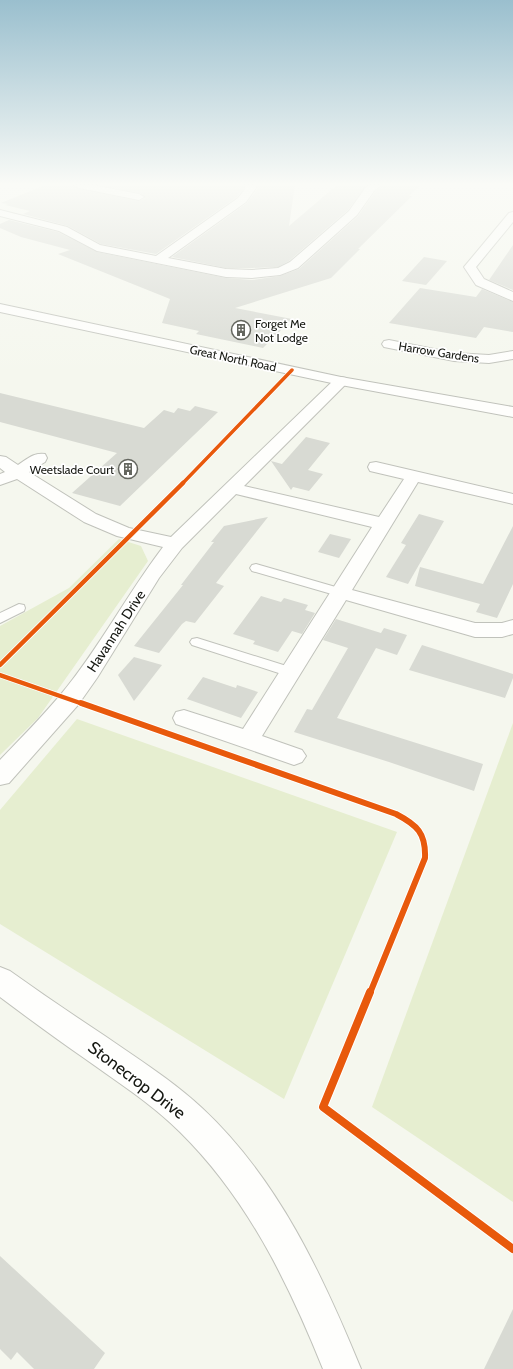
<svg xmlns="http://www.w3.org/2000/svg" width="513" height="1369" viewBox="0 0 513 1369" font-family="Cabin,sans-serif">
<rect width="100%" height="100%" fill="#f5f7ee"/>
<g fill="#e6eed0">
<polygon points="119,539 141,546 148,561 38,718 0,755 0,626 69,588"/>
<polygon points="77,719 397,832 284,1099 0,924 0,810"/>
<polygon points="513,723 513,1202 372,1107"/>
</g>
<g fill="#d8dad3">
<polygon points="45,185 73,185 79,189 139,201 145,198 140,193 100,185 242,185 244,188 237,197 156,254 101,244 68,226 23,214 30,211 5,205 8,204 1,203"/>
<polygon points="256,185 295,185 289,226 337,185 367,185 348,210 289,261 278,267 252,268 226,268 172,257 247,203 257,189"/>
<polygon points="382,185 420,185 409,196 412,196 358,249 360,249 331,278 235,308 292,319 263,348 196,334 199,331 162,323 170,299 58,254 70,250 21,237 0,228 0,224 9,220 58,232 97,252 226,278 252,280 280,276 299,269 358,216 375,192"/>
<polygon points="513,245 513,290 489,280"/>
<polygon points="424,257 447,261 426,285 402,281"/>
<polygon points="420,288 476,297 482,289 513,302 513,332 484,327 476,338 389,323"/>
<polygon points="0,393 144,428 164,410 174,413 178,408 190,411 195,406 218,412 120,506 72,493 117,453 0,422"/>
<polygon points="306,437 330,443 308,470 323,474 309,491 293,487 291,490 271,461 282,464"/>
<polygon points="419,514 444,521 408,584 386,577 406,545 401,543"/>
<polygon points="268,517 216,583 224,586 195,623 186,621 182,624 159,653 134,646 183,585 181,585 214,542 211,542 224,526"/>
<polygon points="513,526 513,584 497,618 476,612 480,604 415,586 420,567 483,584"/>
<polygon points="330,534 351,539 339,558 318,552"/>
<polygon points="261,596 281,602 284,598 308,605 305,610 315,613 302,634 292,631 278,652 253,644 255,641 233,634"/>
<polygon points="336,619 381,633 384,628 407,635 397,655 376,648 337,718 483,764 474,791 389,762 294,732 307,709 312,710 348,648 323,640"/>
<polygon points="422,645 513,674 513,678 505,698 409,670"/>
<polygon points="134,657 162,665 134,701 118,675"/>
<polygon points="203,677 236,688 237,685 258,692 241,718 187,699"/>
<polygon points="0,1256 105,1353 94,1369 34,1369 17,1352 11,1360 0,1349"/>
<polygon points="513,1309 513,1369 484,1369"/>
</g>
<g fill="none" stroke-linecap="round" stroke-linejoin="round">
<g stroke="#c0c2bb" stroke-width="2">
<g id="service">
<polygon points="256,564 346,590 348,593 346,596 342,597 252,571 250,568 252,565"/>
<polygon points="19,604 24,605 25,608 24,611 0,623 0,613"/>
<polygon points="197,638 296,669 298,672 296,675 291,677 192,645 190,642 192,639"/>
</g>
</g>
<g stroke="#c0c2bb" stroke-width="2">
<g id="minor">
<polygon points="74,185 93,185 139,194 144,197 139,200 79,188"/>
<polygon points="243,185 254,185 256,188 246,202 168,258 226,269 252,270 278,268 290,262 349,211 366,187 369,185 381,185 374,191 357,215 298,268 280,275 252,278 226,277 97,251 59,231 0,216 0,210 67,227 100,245 156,256 238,198 246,188"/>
<polygon points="513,212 513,222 476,267 484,279 513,292 513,301 476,285 464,267 509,213"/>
<polygon points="389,340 454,353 489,355 513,351 513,359 489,363 454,361 384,347 382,344 384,341"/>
<path d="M341 377 346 378 348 381 346 384 244 486 379 517 404 479 370 471 368 467 370 463 376 462 513 494V504L418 482 352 590 475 623H502L513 620V634L502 637H475L346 600 262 736 302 750 306 756 302 762 294 765 176 724 173 718 176 712 184 710 243 729 372 527 236 494 182 548 159 578 97 678 78 705 9 783 0 785V760C21 738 43 716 62 693 100 647 127 594 163 547L117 536 84 522 17 479 0 485V474L5 472 0 468V456L6 457 18 465C27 459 34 452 45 454L47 458 45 462 29 472 96 514 129 528 171 537 336 378Z"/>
<path d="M0 967 10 971C41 993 73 1015 105 1036 138 1059 172 1080 202 1108 278 1179 322 1274 361 1369H323C288 1282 247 1198 180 1132 151 1103 116 1081 84 1058 55 1038 28 1018 0 997Z"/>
</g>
</g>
<g stroke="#c0c2bb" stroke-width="2">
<polygon id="secondary" points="0,304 341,377 513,407 513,417 341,385 0,312"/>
</g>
<use href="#service" fill="#fefefc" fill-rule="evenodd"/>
<use href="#minor" fill="#fefefc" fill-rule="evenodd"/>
<use href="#secondary" fill="#fefefc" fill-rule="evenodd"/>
<g stroke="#fff" stroke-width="5">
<polyline id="cycleway-far3" points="182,484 292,370"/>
</g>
<g stroke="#fff" stroke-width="6">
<g id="cycleway-far2">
<polyline points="0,665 183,483"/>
<polyline points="0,675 83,704"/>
</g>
</g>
<g stroke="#fff" stroke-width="8">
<path id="cycleway-far1" d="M81 703 396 814C417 825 426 833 425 858L370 993"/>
</g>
<g stroke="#fff" stroke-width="10">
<polyline id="cycleway" points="370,992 323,1107 513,1249"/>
</g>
<use href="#cycleway-far3" stroke="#e8590c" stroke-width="3.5"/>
<use href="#cycleway-far2" stroke="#e8590c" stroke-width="4.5"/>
<use href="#cycleway-far1" stroke="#e8590c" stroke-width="6"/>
<use href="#cycleway" stroke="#e8590c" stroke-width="8"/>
</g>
<linearGradient id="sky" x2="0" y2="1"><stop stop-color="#9abfce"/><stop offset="0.49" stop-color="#fafbf7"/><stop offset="1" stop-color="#fafbf7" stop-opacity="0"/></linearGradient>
<rect width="513" height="376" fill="url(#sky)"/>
<defs>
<g id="building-ring" transform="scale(1)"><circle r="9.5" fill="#fff" stroke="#64665f" stroke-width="1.5"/><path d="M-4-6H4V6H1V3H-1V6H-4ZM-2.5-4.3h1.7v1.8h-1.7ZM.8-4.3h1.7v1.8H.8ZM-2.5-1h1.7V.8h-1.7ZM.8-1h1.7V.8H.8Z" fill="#64665f"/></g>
</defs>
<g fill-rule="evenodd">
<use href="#building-ring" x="241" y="330"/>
<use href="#building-ring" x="128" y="469"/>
</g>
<g text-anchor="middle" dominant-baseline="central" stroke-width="3.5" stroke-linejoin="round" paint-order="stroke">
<g font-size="12" fill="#161812" stroke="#fff" text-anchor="start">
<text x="255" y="323">Forget Me<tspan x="255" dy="14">Not Lodge</tspan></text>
<text x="114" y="469" text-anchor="end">Weetslade Court</text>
</g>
<g font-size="12" fill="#161812" stroke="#fff">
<text transform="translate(439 352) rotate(9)">Harrow Gardens</text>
<text transform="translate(233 358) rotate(12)">Great North Road</text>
</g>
<g font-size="14" fill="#161812" stroke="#fff">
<text transform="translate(116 631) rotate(-57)">Havannah Drive</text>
</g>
<g font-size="17" fill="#161812" stroke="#fff">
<text transform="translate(137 1080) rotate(37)">Stonecrop Drive</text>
</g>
</g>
</svg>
